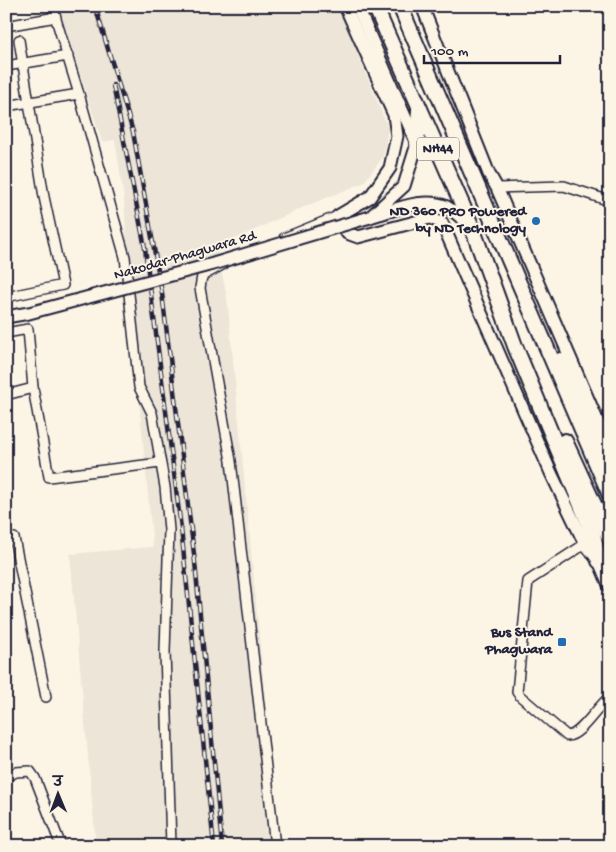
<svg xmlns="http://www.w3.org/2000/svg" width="616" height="852" viewBox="0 0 616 852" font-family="'Gochi Hand','Playpen Sans Deva',sans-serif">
<rect width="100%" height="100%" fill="#fcf5e5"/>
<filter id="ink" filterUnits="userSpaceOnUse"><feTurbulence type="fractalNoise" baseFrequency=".02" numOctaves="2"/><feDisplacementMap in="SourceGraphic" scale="10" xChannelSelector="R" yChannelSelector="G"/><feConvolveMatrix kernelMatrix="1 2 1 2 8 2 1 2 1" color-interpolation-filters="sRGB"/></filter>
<g filter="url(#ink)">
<polygon fill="#ece5d8" points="58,6 338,6 388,128 383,157 363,183 306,206 216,248 227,297 279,846 96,846 70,554 153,547 130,304 124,198 115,140 102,142"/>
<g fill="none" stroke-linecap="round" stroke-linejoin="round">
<g stroke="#22223b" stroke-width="12">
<g id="minor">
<polyline points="52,6 79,94"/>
<polyline points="6,26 56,17"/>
<polyline points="6,66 68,56"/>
<polyline points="6,106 79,94 125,257 139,387 152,413 165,487 169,530 165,651 171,846"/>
<polyline points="497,188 564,186 610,201"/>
<polyline points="284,238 338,216"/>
<polyline points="224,264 202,276 200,288 231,461 275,846"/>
<polyline points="6,297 63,285 44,197 19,40"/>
<polyline points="6,333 28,329 33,388 6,395"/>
<polyline points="33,388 49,477 160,463"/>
<polyline points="6,539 14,538 46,697"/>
<path d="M585 544 528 581 517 692 520 696 567 736C581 736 597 706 610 697"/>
<polyline points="6,777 16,772 30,771 35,778 61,846"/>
</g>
</g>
<g stroke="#22223b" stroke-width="15">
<g id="major">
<polyline points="345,6 394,115 397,136 390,168 370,197 338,216 347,233 358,237 430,218 442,223 551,473 585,544 599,561 610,587"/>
<polyline points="357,6 417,144 404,186 370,217"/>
<polyline points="422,6 489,174 497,188 610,450"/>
<path d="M373 216C395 210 425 196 447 207 456 212 464 221 472 227"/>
</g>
</g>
<g stroke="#22223b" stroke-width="18">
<g id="highway">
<polyline points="375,6 472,227 515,346 593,534 599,561"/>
<polyline points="400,6 610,495"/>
<polyline points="417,144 419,110"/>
<polyline points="561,360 610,469"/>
<polyline points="565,441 610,539"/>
</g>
</g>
<use href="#minor" stroke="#fcf5e5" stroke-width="9"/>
<use href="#major" stroke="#fcf5e5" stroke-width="11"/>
<use href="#highway" stroke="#fcf5e5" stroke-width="14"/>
<g stroke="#22223b" stroke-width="4.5">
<g id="rail">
<polyline points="95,6 133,132 162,293 195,562 222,846"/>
<polyline points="113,85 145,248 181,528 214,846"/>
</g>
</g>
<use href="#rail" stroke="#fcf5e5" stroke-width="2.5" stroke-dasharray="8" stroke-linecap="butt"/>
<g stroke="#22223b" stroke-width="15" stroke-linecap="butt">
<polyline id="major-bridge" points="6,317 29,313 213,264 370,217"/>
</g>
<use href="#major-bridge" stroke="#fcf5e5" stroke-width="11"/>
</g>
</g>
<g fill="#1f6fb2" stroke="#fcf5e5" stroke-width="2">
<circle cx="536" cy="221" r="5"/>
<rect x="557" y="637" width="10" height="10" rx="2.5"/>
</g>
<g text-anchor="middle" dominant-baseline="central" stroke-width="4" stroke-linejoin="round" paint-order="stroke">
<rect fill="#fcf5e5" stroke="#63616e" stroke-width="1" x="417" y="137.5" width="42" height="23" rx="4"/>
<g font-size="14" font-weight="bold" fill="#22223b">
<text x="438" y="149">NH44</text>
</g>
<g font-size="15" font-weight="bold" fill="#22223b" stroke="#fcf5e5" text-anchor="end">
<text x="526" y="212">ND 360 PRO Powered<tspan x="526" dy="17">by ND Technology</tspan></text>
<text x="552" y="633">Bus Stand<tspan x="552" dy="17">Phagwara</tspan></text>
</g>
<g font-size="15" fill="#22223b" stroke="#fcf5e5">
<text transform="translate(185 256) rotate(-16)">Nakodar-Phagwara Rd</text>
</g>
</g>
<rect width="616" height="852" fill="none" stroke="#fcf5e5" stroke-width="25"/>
<rect x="12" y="12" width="591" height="827" fill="none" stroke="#22223b" stroke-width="2" filter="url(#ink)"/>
<g transform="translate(58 794) rotate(359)" stroke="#fcf5e5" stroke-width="4" paint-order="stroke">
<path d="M0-4L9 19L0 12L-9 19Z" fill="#22223b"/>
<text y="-8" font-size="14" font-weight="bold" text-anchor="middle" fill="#22223b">उ</text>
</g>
<path d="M424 55v8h136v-8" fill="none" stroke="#22223b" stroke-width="2.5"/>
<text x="431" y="55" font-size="15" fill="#22223b" stroke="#fcf5e5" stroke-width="4" paint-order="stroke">100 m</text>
</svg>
